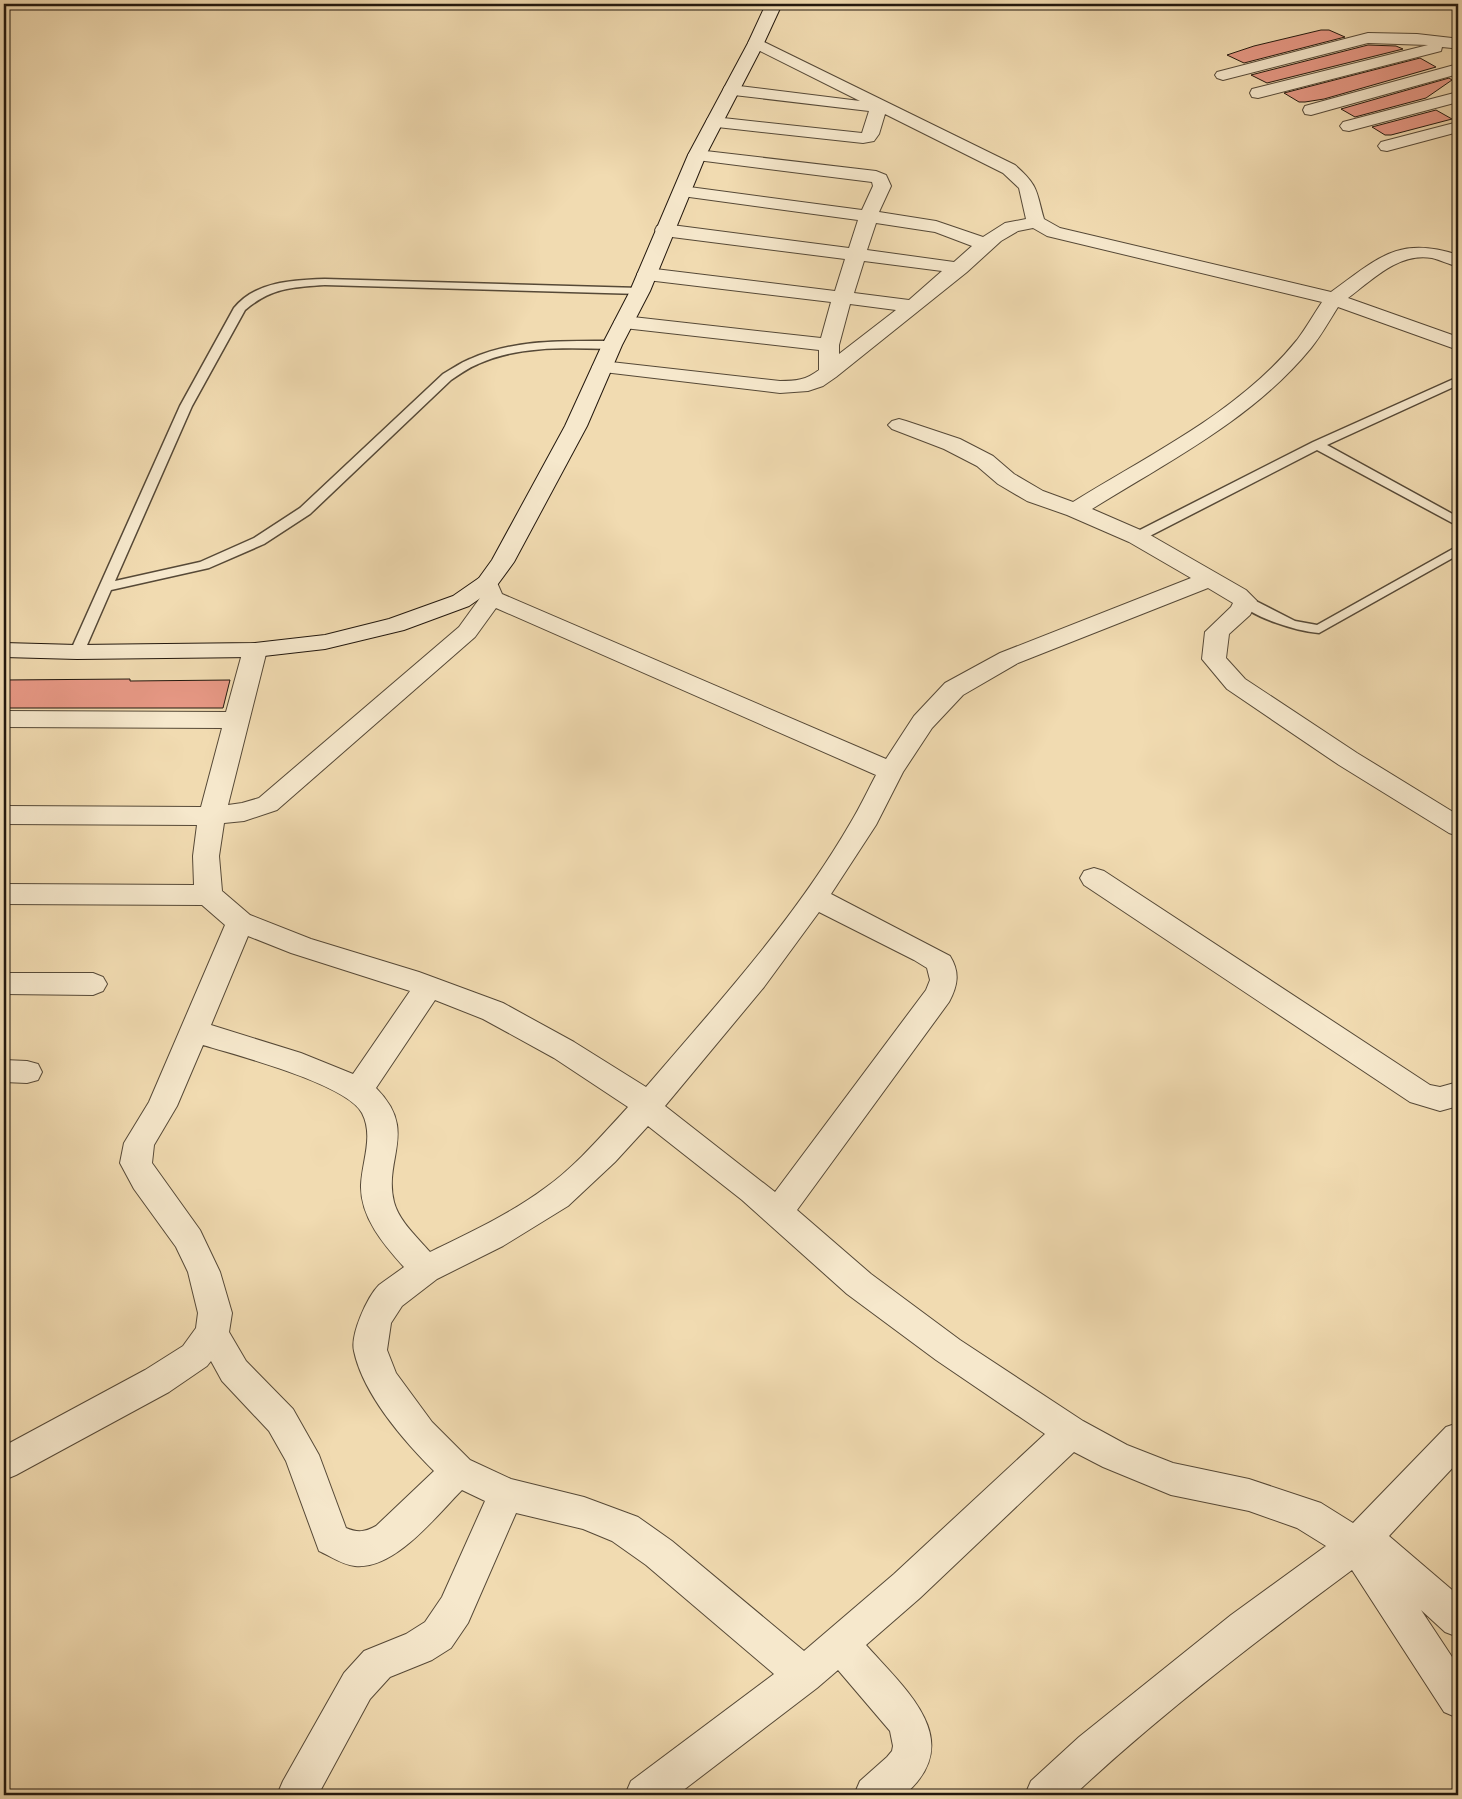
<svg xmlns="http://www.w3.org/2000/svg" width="1462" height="1799" viewBox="0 0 1462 1799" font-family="'Libre Bodoni',serif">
<rect width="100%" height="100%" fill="#f1dbb1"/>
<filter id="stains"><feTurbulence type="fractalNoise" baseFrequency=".004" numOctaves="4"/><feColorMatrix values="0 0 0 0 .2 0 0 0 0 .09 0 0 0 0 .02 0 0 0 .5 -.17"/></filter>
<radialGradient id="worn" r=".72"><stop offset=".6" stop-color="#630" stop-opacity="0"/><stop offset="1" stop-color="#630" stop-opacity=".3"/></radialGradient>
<g fill="#e89986" stroke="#23180e">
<polygon points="1321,30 1329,30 1345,37 1244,63 1227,55 1254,46"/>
<polygon points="1368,45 1396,46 1403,49 1267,83 1251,75"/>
<polygon points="1420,58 1436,67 1324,99 1305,102 1299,102 1284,93"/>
<polygon points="1449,78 1452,80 1426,98 1355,117 1341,109"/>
<polygon points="1436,110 1452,119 1391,135 1385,135 1372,127"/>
<polygon points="130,679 130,681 230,680 223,708 4,708 4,680"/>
</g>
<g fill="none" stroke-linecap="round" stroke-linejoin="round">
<g stroke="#564937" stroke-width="3">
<g id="lane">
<path d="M325 279 640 288 646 291 640 294 325 285C292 287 271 288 245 310L192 406 115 581 200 562 254 538 300 508 443 374C452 369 460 363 470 359 514 339 564 341 612 341L618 345 612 349C567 348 520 345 478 364 468 368 460 374 451 380L310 514 264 544 209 568 111 590 84 652 82 655H72L70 652 180 406 234 308C256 281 294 280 325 279Z"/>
<polygon points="1458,377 1458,385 1327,445 1458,517 1458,526 1317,450 1142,540 1132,540 1130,537 1132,534 1313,442"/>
<path d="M1458 546V555L1319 633C1299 632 1250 617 1238 601L1245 597 1250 598 1295 621 1317 625Z"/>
</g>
</g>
<g stroke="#564937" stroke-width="2">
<g id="street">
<polygon points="1368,33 1417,34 1452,38 1458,40 1458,45 1452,48 1442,47 1441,51 1258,98 1252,97 1250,93 1252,89 1428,45 1368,43 1223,80 1217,78 1215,75 1217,72"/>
<path d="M756 38 1015 165C1039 186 1036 191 1044 219L1060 228 1331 292C1377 259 1398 235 1458 255V267C1449 264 1440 260 1432 258 1399 252 1372 280 1348 298L1458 337V350L1338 307C1329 321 1321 336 1311 348 1253 419 1168 462 1092 509L1145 532 1246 590 1257 601 1250 615 1229 634 1226 658 1245 679 1357 753 1458 815V836L1449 833 1339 765 1227 689 1202 659 1205 632 1231 607 1233 603 1208 588 1018 663 963 695 932 728 903 772 876 825 831 894 950 956C960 972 958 985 949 1002L797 1210 871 1274 960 1340 1083 1421 1127 1445 1173 1463 1249 1479 1321 1503 1353 1523 1446 1427 1458 1423V1462L1389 1536 1458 1595V1637L1445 1632 1421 1610 1458 1666V1718L1444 1712 1352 1570C1256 1641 1161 1714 1074 1795H1025L1031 1781 1079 1737 1231 1615 1326 1546 1297 1528 1249 1511 1171 1495 1103 1467 1074 1452 920 1598 866 1645C905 1689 968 1741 904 1795H854L860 1781 887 1757 892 1751 893 1746 890 1731 838 1670 817 1688 677 1795H625L631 1781 774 1674 646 1565 612 1541 583 1529 516 1513 468 1623 451 1648 432 1660 390 1677 370 1699 318 1795H277L283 1781 344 1673 364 1651 406 1634 425 1622 442 1597 485 1501 462 1490C436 1516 395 1570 355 1566 343 1565 330 1556 319 1551L286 1461 269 1431 222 1381 211 1361 207 1366 169 1392 16 1475 4 1480V1446L145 1370 183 1346 196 1328 198 1313 188 1272 176 1247 134 1189 120 1163 124 1143 149 1102 225 925 202 905 4 904V884L194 885 193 856 197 825 4 824V806L201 807 222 728 4 727V711L226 712 243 650 246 645 255 643 264 645 267 650 228 805 242 803 259 798 459 627 480 598 475 583 479 578 487 576 495 578 502 594 886 759 914 716 945 683 1000 653 1191 578 1129 542 1067 515 1027 501 998 484 977 466 944 449 892 429 888 425 892 421 899 419 906 421 960 439 993 456 1014 474 1043 491 1073 502C1150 454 1239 412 1297 340 1306 328 1314 314 1322 302L1047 236 1033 228 1018 231 1001 241 967 272 836 377 823 386 808 391 780 393 595 371 592 367 595 363 602 361 780 381C796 381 806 380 819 370V350L624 328 617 326 614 322 617 318 624 316 821 338 831 302 647 280 640 278 637 274 640 270 647 268 835 291 845 259 664 236 657 234 655 230 657 226 664 224 849 248 858 220 682 196 676 195 673 191 676 187 682 186 862 210 873 186 872 182 697 160 691 159 688 155 691 151 697 150 876 171 886 175 891 186 879 212 936 221 983 237 1005 223 1026 219 1019 188 1003 173 885 114 879 134 874 141 863 143 708 126 706 122 708 118 714 117 862 133 869 111 725 94 723 90 725 86 731 85 860 101 750 46 748 43 750 40ZM876 223 935 232 972 246 954 262 867 250ZM864 261 942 271 909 300 854 293ZM850 304 896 310 839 354V345ZM496 608 876 775C868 790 860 807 851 822 795 919 718 1003 646 1087L574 1042 503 1003 419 972 311 939 250 915 222 891 219 856 224 823 244 821 277 810 475 637ZM819 912 914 960 927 968 930 980 926 990 775 1192 665 1106 764 987ZM248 936 291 953 410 991 353 1074 301 1053 211 1025ZM435 1000 483 1019 554 1058 628 1107C604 1133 574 1168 545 1188 510 1214 469 1233 430 1252 417 1237 399 1221 394 1202 383 1158 419 1131 376 1088ZM203 1045C236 1055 347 1084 362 1113 374 1136 362 1161 361 1185 360 1217 384 1245 404 1267 396 1273 387 1279 379 1285 367 1297 350 1335 354 1351 363 1394 404 1441 434 1471L376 1526C365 1532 358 1533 346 1528L319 1455 293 1409 246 1361 229 1332 232 1313 220 1272 200 1230 152 1163 154 1145 177 1106ZM648 1126 742 1200 847 1294 936 1360 1045 1434 894 1574 804 1651 672 1541 638 1517 584 1497 511 1479 470 1460 432 1422 396 1373 387 1350 391 1323 402 1306 437 1279 503 1246 568 1206 615 1162Z"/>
<polygon points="1458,64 1458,74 1311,115 1305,114 1303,110 1305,106"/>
<polygon points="1458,92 1458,102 1349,131 1343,130 1340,126 1343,122"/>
<polygon points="1458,122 1458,132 1387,151 1381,150 1378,146 1381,142"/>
<polygon points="1094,868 1104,871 1430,1085 1440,1087 1458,1082 1458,1106 1440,1111 1410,1102 1084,885 1080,878 1084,871"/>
<polygon points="4,973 93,973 103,977 107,984 103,991 93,995 4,994"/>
<polygon points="4,1060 27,1061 38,1064 42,1072 38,1080 27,1083 4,1082"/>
</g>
</g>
<g stroke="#23180e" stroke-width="2">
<g id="secondary">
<polygon points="766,4 782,4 764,43 706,155 650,291 622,345 587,426 514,562 495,588 469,606 404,630 325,649 255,657 77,659 4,657 4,643 77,645 255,643 325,635 389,619 453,596 479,578 492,560 565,426 602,345 630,291 688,155 748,43"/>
<polygon points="1443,4 1458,4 1458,10 1446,7"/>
</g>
</g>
<use href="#lane" fill="#f6e8cc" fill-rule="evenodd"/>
<use href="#street" fill="#f6e8cc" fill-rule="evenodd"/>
<use href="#secondary" fill="#f6e8cc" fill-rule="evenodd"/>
</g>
<rect width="1462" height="1799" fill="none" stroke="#f1dbb1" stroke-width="20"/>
<rect x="5" y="5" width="1452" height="1789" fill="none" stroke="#23180e" stroke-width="2.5"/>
<rect x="10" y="10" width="1442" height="1779" fill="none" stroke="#23180e"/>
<rect width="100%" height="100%" filter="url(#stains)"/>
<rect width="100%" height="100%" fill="url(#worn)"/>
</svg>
